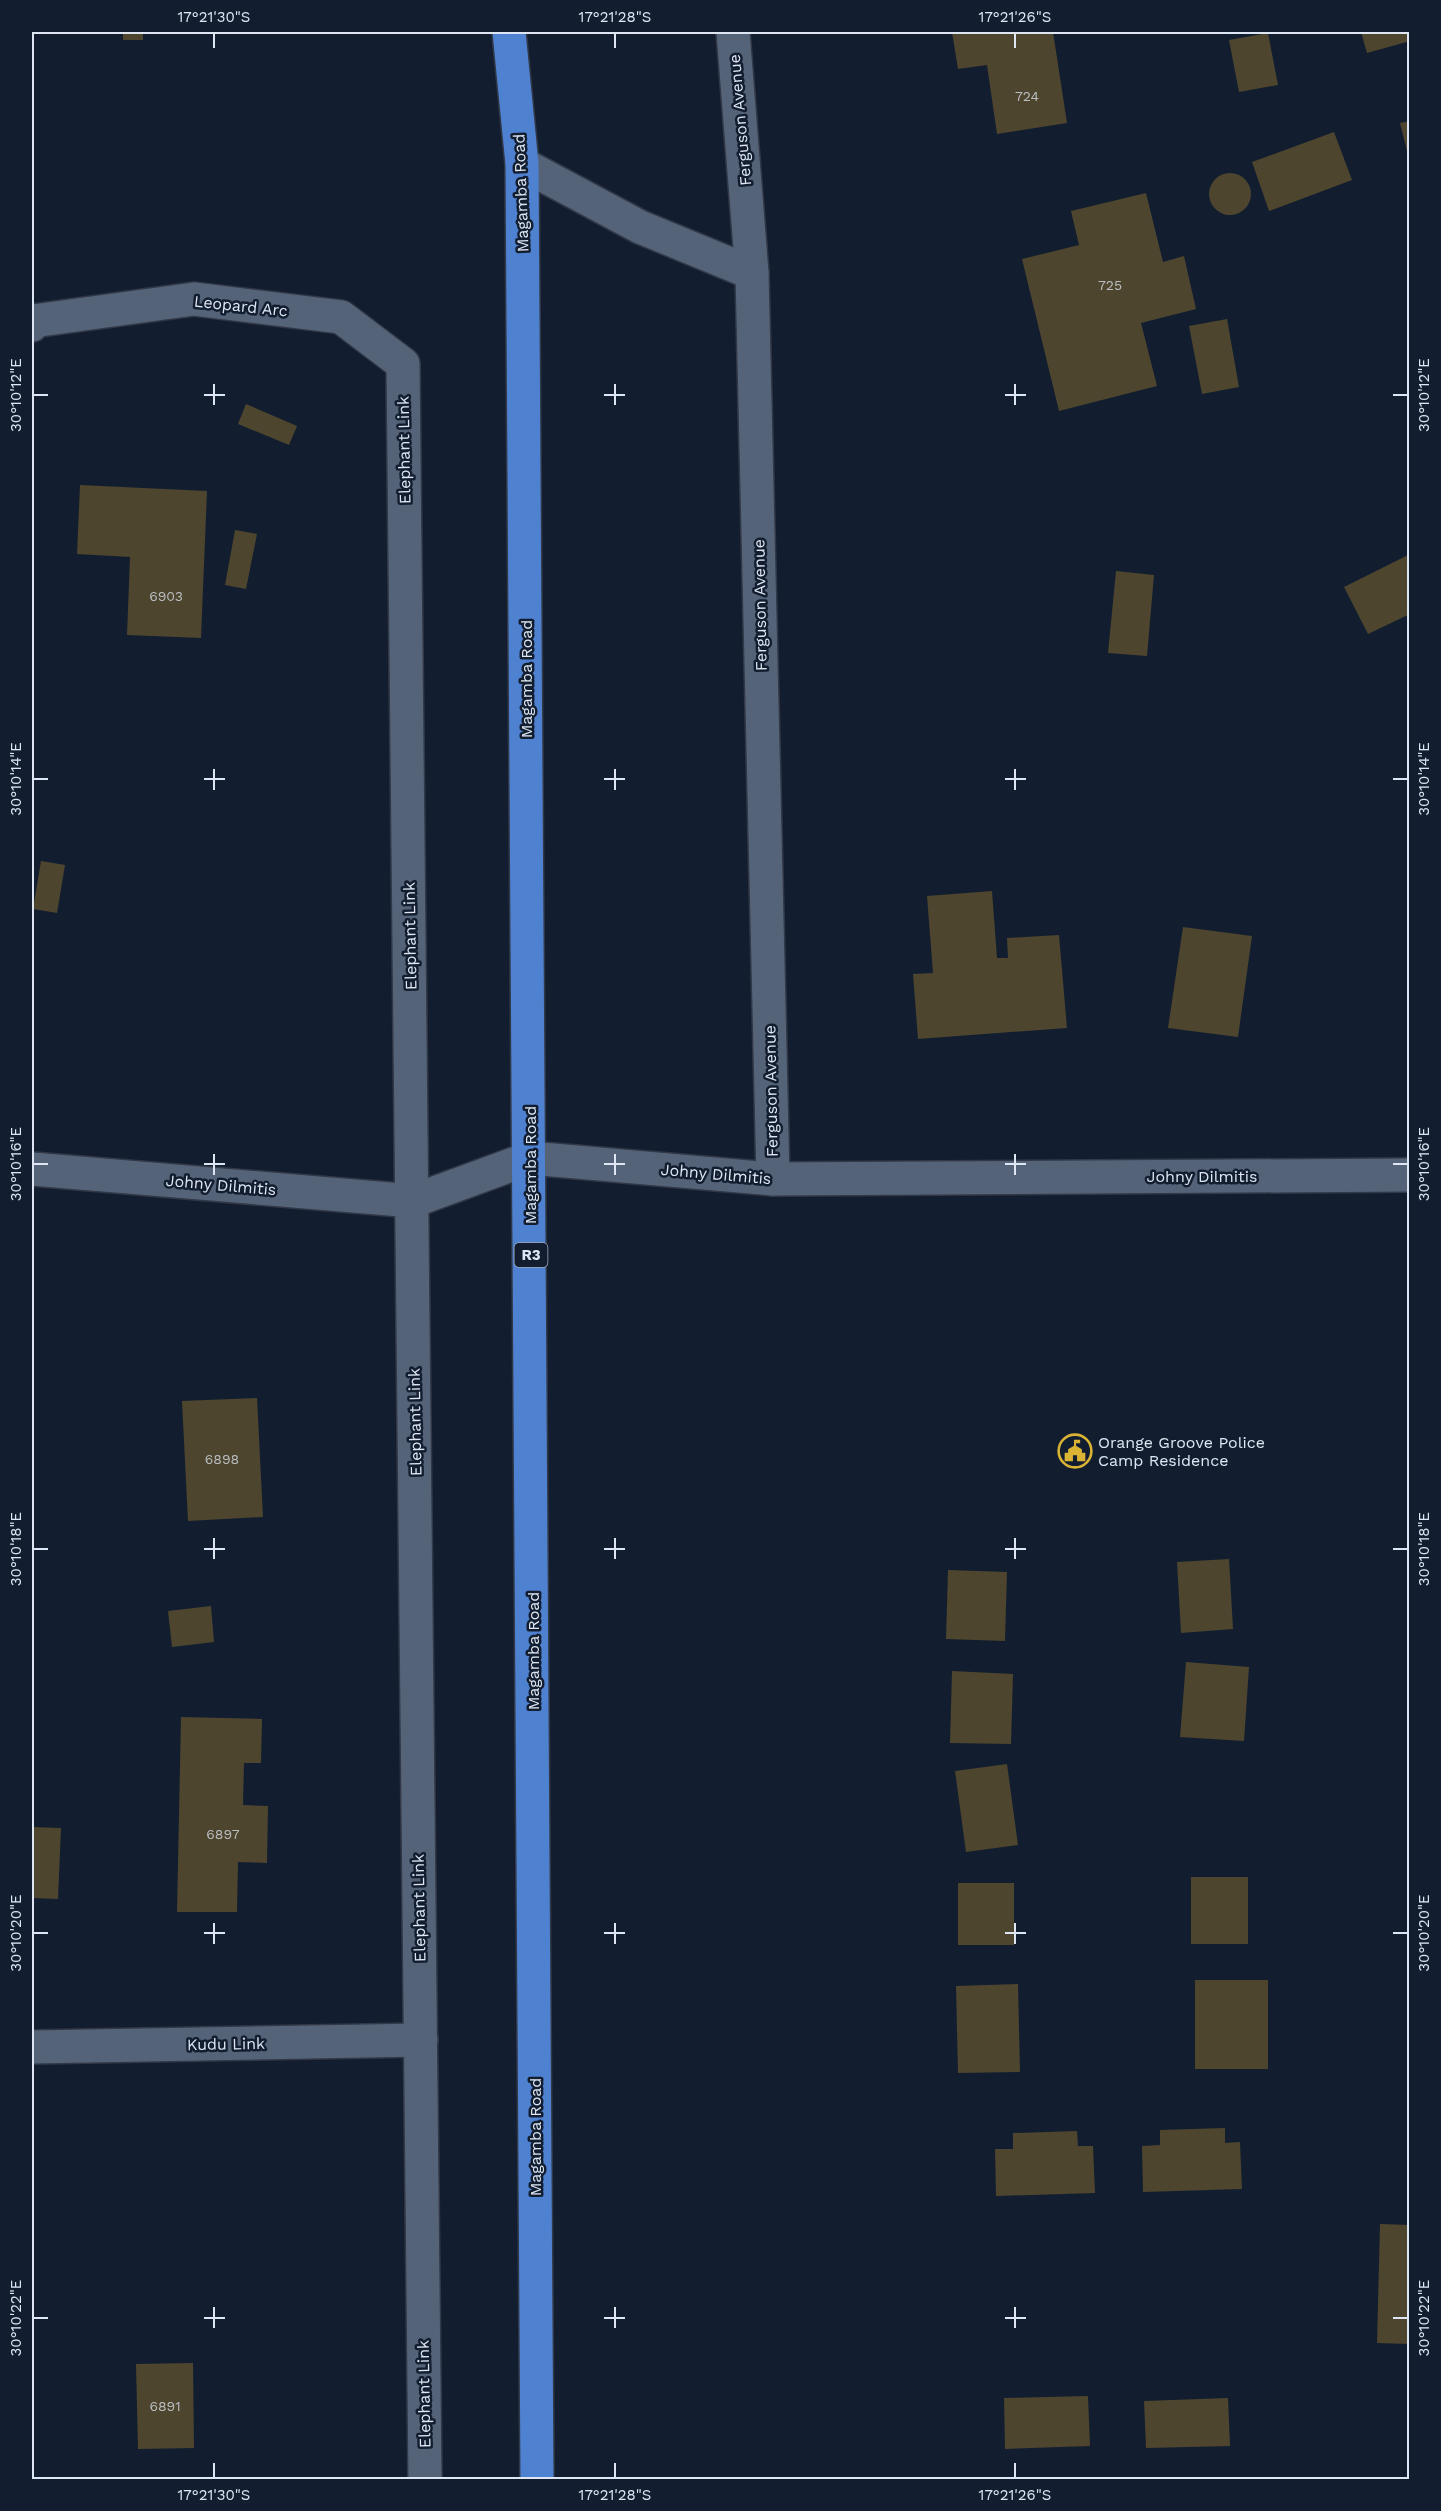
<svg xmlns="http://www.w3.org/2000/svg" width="1441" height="2511" viewBox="0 0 1441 2511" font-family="'Work Sans',sans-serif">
<rect width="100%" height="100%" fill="#121e30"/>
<g fill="#4d452d">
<rect x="123" y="32" width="20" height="8"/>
<polygon points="952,32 1053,32 1067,123 997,134 987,65 958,69"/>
<polygon points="1361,32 1410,32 1410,41 1367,53"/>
<polygon points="1268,33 1278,85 1239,92 1229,40"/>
<polygon points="1410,121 1410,158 1409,159 1400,123"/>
<polygon points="1334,132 1352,180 1269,211 1252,162"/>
<circle cx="1230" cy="194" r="21"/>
<polygon points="1146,193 1163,262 1184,256 1196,309 1141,323 1157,386 1059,411 1022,259 1079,245 1071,211"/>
<polygon points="1227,319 1239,387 1202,394 1189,326"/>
<polygon points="246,404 297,426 289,445 238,424"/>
<polygon points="80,485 207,491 201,638 127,635 130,557 77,554"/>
<polygon points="235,530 257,534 246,589 225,585"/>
<polygon points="1410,554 1410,614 1368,634 1344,587"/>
<polygon points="1116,571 1154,575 1147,656 1108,653"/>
<polygon points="41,861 65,865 57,913 33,909"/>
<polygon points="992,891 997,958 1008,958 1007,938 1059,935 1067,1028 918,1039 913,974 933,973 927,896"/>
<polygon points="1183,927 1252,936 1238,1037 1168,1028"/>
<polygon points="257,1398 263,1517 188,1521 182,1401"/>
<polygon points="1229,1559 1233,1629 1181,1633 1177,1562"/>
<polygon points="948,1570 1007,1572 1005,1641 946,1639"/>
<polygon points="211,1606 214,1642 172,1647 168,1611"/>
<polygon points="1186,1662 1249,1667 1244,1741 1180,1737"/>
<polygon points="952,1671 1013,1674 1011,1744 950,1743"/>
<polygon points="181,1717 262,1719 261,1763 244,1763 243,1805 268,1806 267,1863 238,1862 237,1912 177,1912"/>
<polygon points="1007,1764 1018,1845 966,1852 955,1771"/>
<polygon points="32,1827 61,1828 58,1899 32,1898"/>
<rect x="1191" y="1877" width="57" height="67"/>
<rect x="958" y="1883" width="56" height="62"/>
<rect x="1195" y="1980" width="73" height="89"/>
<polygon points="1018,1984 1020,2072 958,2073 956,1986"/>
<polygon points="1225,2128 1225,2143 1240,2142 1242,2189 1143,2192 1142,2146 1160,2145 1160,2130"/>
<polygon points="1077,2131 1078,2146 1093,2146 1095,2193 996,2196 995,2149 1013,2149 1013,2133"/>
<polygon points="1380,2224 1410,2225 1410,2344 1377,2343"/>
<polygon points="193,2363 194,2448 138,2449 136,2364"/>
<polygon points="1088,2396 1090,2446 1005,2449 1004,2398"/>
<polygon points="1228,2398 1230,2446 1146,2448 1144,2401"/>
</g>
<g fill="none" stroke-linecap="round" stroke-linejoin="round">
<g stroke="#313847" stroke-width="36">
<g id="street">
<polyline points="733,32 752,273 773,1179"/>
<polyline points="522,164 640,227 752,273"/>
<polyline points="32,325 33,321 194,299 341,317 403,364 425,2480"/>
<polyline points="32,1169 413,1201 530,1158 773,1179 1410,1175"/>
<polyline points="32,2047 421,2040"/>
</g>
</g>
<g stroke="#313847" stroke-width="36">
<polyline id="highway" points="509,32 522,164 537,2480"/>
</g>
<use href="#street" stroke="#556379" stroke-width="33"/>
<use href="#highway" stroke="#4f81d1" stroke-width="33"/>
</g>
<path fill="none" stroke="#dde6f2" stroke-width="2" d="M214 33V48M615 33V48M1015 33V48M214 384V405M615 384V405M1015 384V405M33 395H48M204 395H225M604 395H625M1005 395H1026M1393 395H1408M214 769V790M615 769V790M1015 769V790M33 779H48M204 779H225M604 779H625M1005 779H1026M1393 779H1408M214 1154V1175M615 1154V1175M1015 1154V1175M33 1164H48M204 1164H225M604 1164H625M1005 1164H1026M1393 1164H1408M214 1538V1559M615 1538V1559M1015 1538V1559M33 1549H48M204 1549H225M604 1549H625M1005 1549H1026M1393 1549H1408M214 1923V1944M615 1923V1944M1015 1923V1944M33 1933H48M204 1933H225M604 1933H625M1005 1933H1026M1393 1933H1408M214 2307V2328M615 2307V2328M1015 2307V2328M33 2318H48M204 2318H225M604 2318H625M1005 2318H1026M1393 2318H1408M214 2463V2478M615 2463V2478M1015 2463V2478"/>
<defs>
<g id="civic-ring" transform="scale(1.725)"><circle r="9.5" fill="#121e30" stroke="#dab334" stroke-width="1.5"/><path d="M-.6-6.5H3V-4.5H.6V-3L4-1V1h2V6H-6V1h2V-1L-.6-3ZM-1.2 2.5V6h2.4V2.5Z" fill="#dab334"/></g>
</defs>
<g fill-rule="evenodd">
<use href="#civic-ring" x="1075" y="1451"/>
</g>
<g text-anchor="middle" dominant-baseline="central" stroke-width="5" stroke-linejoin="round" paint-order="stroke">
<g font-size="14" fill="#b9bec1">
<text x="1027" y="96">724</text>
<text x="1110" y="285">725</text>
<text x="166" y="596">6903</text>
<text x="222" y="1459">6898</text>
<text x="223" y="1834">6897</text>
<text x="165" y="2406">6891</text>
</g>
<rect fill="#121e30" stroke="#a0aab8" stroke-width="1.5" x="514.5" y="1243" width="33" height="24" rx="4.5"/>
<g font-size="15" font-weight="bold" fill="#dde6f2">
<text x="531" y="1255">R3</text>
</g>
<g font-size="16" fill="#dde6f2" stroke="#121e30">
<text transform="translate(740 120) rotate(-95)">Ferguson Avenue</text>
<text transform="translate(521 193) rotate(-92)">Magamba Road</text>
<text transform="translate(241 306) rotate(6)">Leopard Arc</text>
<text transform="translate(404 450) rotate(-91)">Elephant Link</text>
<text transform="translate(760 605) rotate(-91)">Ferguson Avenue</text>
<text transform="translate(526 679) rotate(-90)">Magamba Road</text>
<text transform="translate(410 936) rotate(-91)">Elephant Link</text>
<text transform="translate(771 1091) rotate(-91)">Ferguson Avenue</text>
<text transform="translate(530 1165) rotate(-90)">Magamba Road</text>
<text transform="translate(716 1174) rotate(5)">Johny Dilmitis</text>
<text x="1202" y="1176">Johny Dilmitis</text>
<text transform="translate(221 1185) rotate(5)">Johny Dilmitis</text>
<text transform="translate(415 1422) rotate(-91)">Elephant Link</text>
<text transform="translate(533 1651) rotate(-90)">Magamba Road</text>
<text transform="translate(419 1908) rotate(-91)">Elephant Link</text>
<text transform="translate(226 2044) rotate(-1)">Kudu Link</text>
<text transform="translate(535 2137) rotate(-90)">Magamba Road</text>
<text transform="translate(424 2394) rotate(-91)">Elephant Link</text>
</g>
<g font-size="16" fill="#dde6f2" stroke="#121e30" text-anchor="start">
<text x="1098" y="1442">Orange Groove Police<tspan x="1098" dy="18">Camp Residence</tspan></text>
</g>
</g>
<rect width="1441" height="2511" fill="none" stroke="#121e30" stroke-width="66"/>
<rect x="33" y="33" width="1375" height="2445" fill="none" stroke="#dde6f2" stroke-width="2"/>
<g font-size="15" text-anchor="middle" fill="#dde6f2">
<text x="214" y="22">17°21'30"S</text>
<text x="615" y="22">17°21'28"S</text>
<text x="1015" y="22">17°21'26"S</text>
<text transform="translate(1424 395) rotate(-90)" y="5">30°10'12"E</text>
<text transform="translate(16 395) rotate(-90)" y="5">30°10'12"E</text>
<text transform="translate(1424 779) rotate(-90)" y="5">30°10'14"E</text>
<text transform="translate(16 779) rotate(-90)" y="5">30°10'14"E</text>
<text transform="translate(1424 1164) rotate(-90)" y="5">30°10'16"E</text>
<text transform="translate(16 1164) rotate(-90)" y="5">30°10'16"E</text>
<text transform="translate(1424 1549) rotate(-90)" y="5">30°10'18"E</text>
<text transform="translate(16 1549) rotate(-90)" y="5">30°10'18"E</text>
<text transform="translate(1424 1933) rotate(-90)" y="5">30°10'20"E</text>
<text transform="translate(16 1933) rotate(-90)" y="5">30°10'20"E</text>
<text transform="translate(1424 2318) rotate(-90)" y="5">30°10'22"E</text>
<text transform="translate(16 2318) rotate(-90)" y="5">30°10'22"E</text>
<text x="214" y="2500">17°21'30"S</text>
<text x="615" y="2500">17°21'28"S</text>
<text x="1015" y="2500">17°21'26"S</text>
</g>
</svg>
